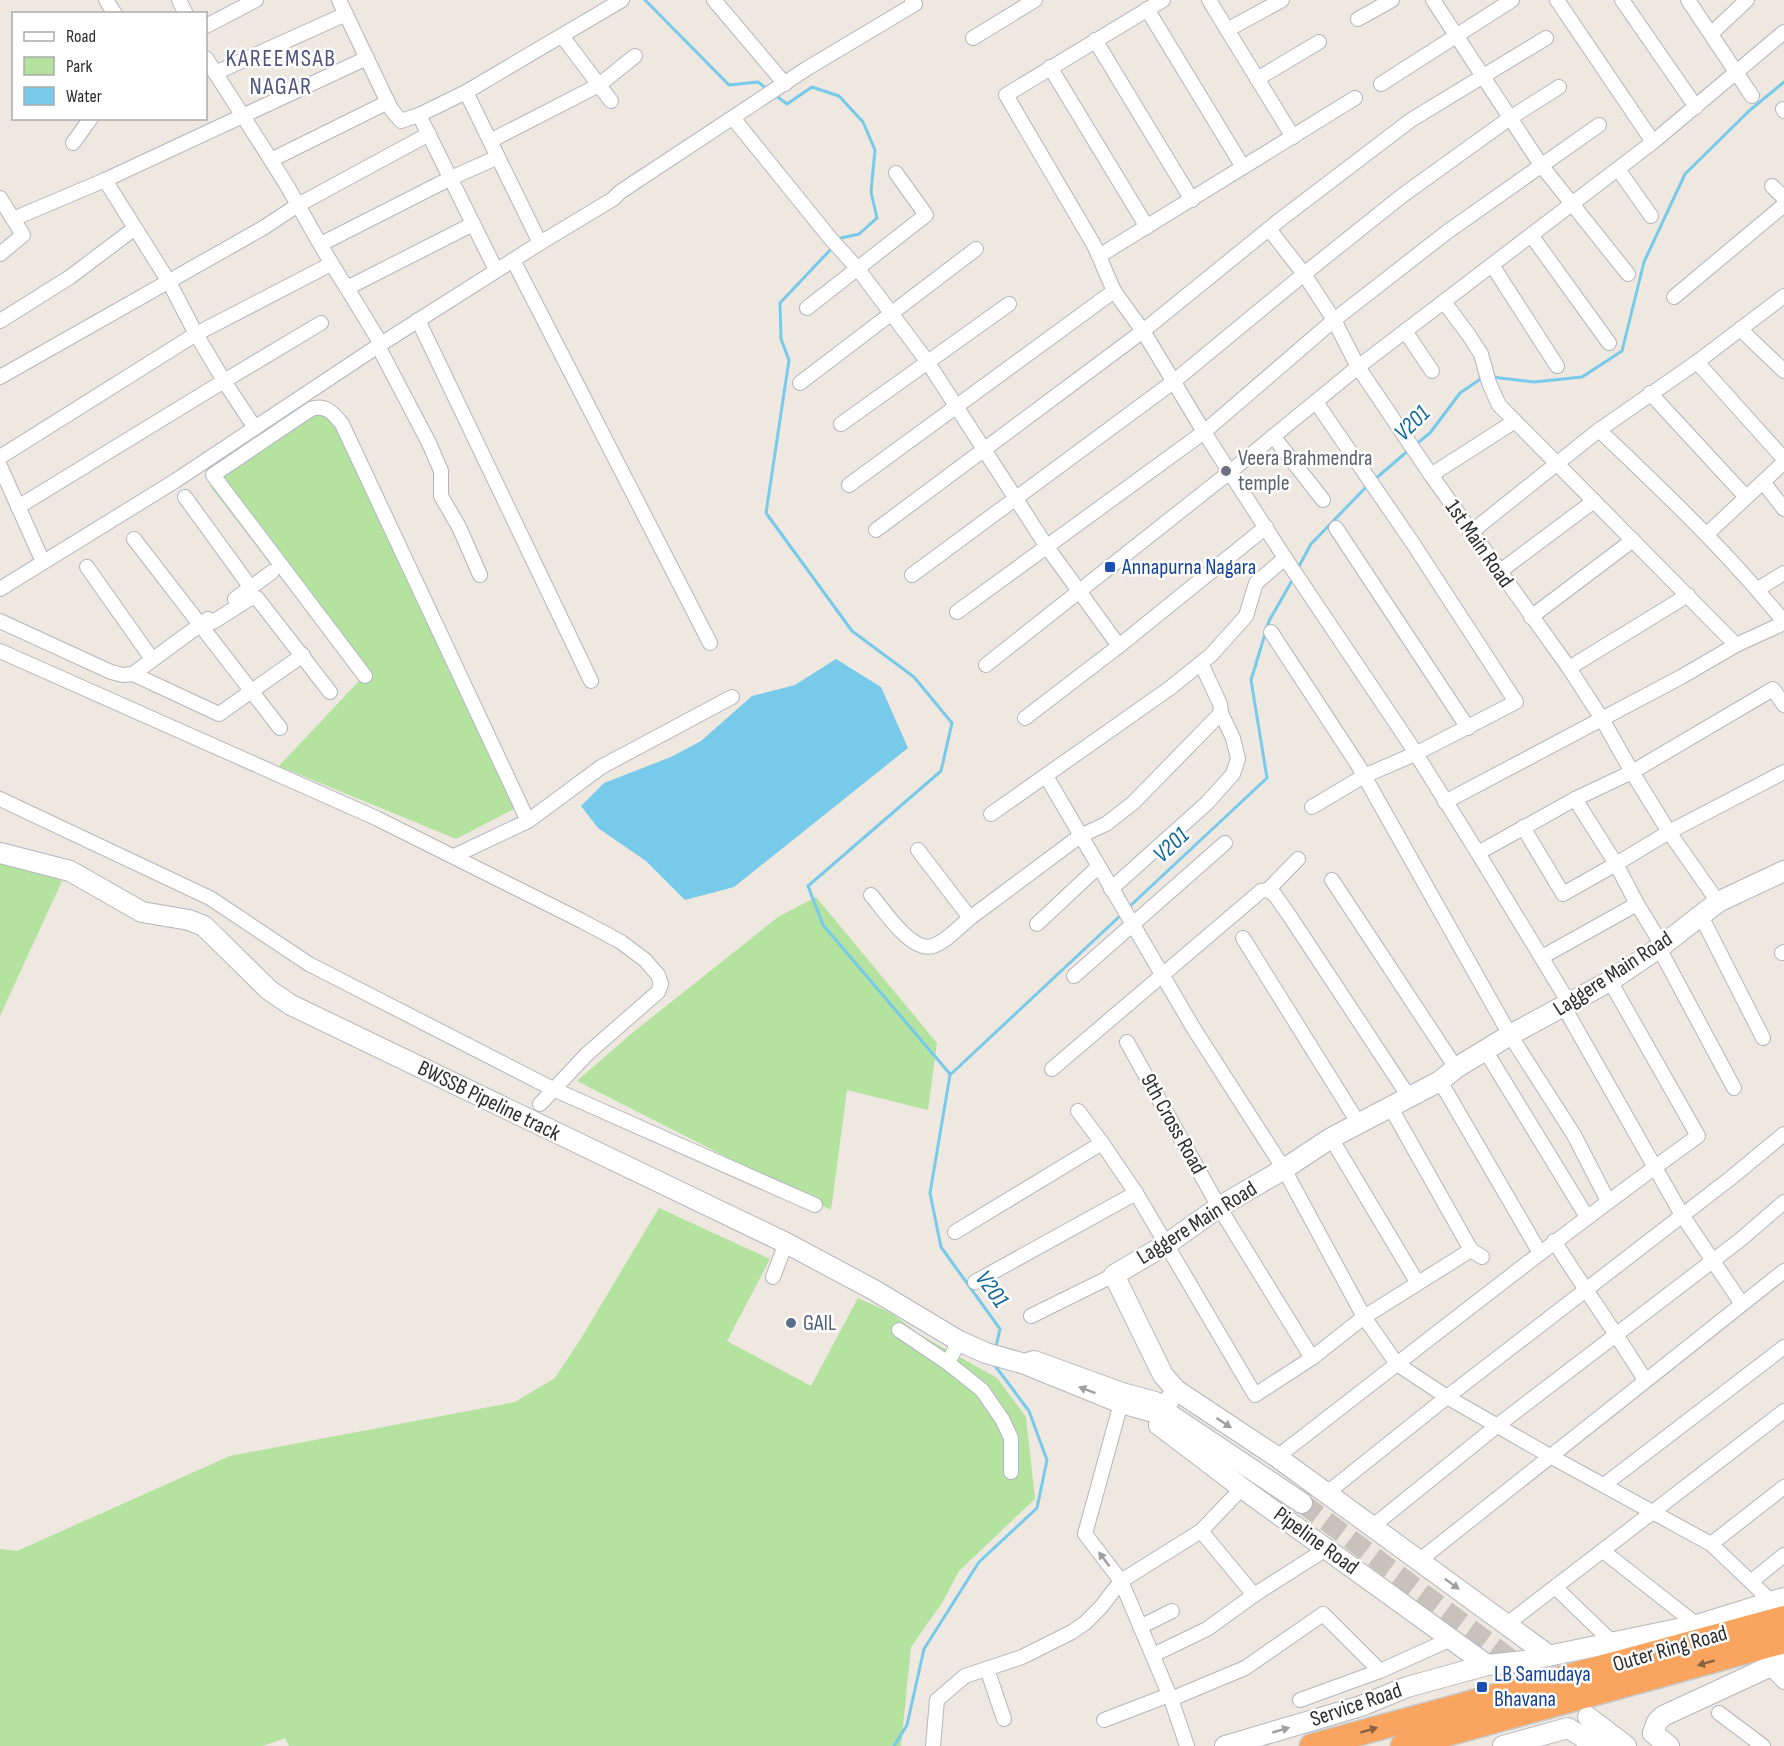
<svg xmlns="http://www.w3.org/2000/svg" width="1784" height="1746" viewBox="0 0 1784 1746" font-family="'Sofia Sans Condensed',sans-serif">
<rect width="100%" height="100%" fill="#eee8e0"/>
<g fill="#b4e29f">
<polygon points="317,412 330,416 514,809 456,839 279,766 360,680 210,486"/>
<polygon points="0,853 62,881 0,1016"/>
<polygon points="816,897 937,1043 928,1110 847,1090 831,1210 577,1081 631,1034 778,917"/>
<polygon points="659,1208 770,1259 727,1341 811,1386 858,1298 893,1314 917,1333 997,1378 1026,1417 1035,1499 959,1571 942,1603 911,1647 901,1746 289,1746 285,1738 263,1746 0,1746 0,1549 17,1551 230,1456 515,1402 555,1378 580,1340"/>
</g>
<polygon fill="#78caeb" points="836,659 881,687 908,748 734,887 685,900 646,861 598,828 581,806 604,783 671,757 701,741 752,696 795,685"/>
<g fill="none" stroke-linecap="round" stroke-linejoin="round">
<g stroke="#78caeb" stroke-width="3">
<polyline points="645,0 729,85 758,82 767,89"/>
<polyline points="775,95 787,104 812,87 839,96 863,122 875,150 871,192 877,218 859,234 841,238 838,241"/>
<polyline points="832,248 780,303 781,339 789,360 766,513 852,631 914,677 952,723 941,771 808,886 823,925 950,1074"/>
<polyline points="1491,377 1534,382 1582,377 1622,351 1644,262 1685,174 1749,111 1784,82"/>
<polyline points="1415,445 1430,433 1460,393 1482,378"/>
<polyline points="1374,480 1410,449"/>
<polyline points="1298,568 1311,544 1369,484"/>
<polyline points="1129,907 1267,778 1251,680 1269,621 1294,577"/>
<polyline points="996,1347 1000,1329 941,1247 930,1193 950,1075 1122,914"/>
<polyline points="894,1746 907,1725 924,1649 979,1562 1037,1508 1047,1460 1029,1411 993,1363"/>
</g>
<polyline stroke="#c7c3bc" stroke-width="20" stroke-dasharray="20 10" stroke-linecap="butt" points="1302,1503 1552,1690"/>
<g stroke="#b3b6c0" stroke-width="16">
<g id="street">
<polyline points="106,0 115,14"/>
<polyline points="179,0 186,14"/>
<polyline points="339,0 391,109 401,121 419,115"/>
<polyline points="714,0 785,84"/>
<polyline points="1163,0 1006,95 1094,245 1114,291 1143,331 1204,432 1285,558 1408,741 1478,853 1569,1003"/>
<polyline points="1209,0 1293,137"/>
<polyline points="1433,0 1541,165 1628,274"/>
<polyline points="1557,0 1653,142"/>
<polyline points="1622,0 1696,107"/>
<polyline points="1688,0 1752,96"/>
<polyline points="1147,9 1243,167"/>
<polyline points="1358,19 1392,0"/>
<polyline points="206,26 256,0"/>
<polyline points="1227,30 1282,0"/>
<polyline points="1711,34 1747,0"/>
<polyline points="562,36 611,101"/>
<polyline points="973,38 1035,0"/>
<polyline points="1095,40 1192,200"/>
<path d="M206 58C233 101 262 145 289 189 308 222 326 257 347 288"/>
<polyline points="1050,67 1147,227"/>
<polyline points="215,73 346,14"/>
<polyline points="1257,79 1319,42"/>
<polyline points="1381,84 1512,0"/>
<polyline points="466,92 419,115 496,270"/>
<polyline points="1783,109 1784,111"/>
<polyline points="733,118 830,238 858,269 927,361 1047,547 1119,646"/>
<polyline points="490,141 599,85 635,56"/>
<polyline points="73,143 91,118"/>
<polyline points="271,160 388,102"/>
<polyline points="1618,169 1651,216"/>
<polyline points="1772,186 1784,198"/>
<polyline points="0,198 23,235 0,254"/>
<polyline points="13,219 105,180"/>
<polyline points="1269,229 1304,274 1334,320 1358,367 1431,475 1569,668 1602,719 1632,772 1669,832 1718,902"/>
<polyline points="1531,235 1609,343"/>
<polyline points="540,243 613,199 620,192 806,69 915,4 912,0"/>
<polyline points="321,244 451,178 498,157"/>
<polyline points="1099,256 1355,98"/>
<polyline points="513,260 710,643"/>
<polyline points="1492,265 1557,366"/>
<polyline points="1674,297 1784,205"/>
<polyline points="1444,302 1468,334 1481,354 1489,383 1499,405 1736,645"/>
<polyline points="807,308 926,215 896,173"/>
<polyline points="418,320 591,681"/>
<polyline points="0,321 70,277 135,228"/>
<polyline points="1740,329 1784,371"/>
<polyline points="1405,331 1432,371"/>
<polyline points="381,344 347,288 473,224"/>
<polyline points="378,346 429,443 441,471 441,496 459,527 480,575"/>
<polyline points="1697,362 1784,459"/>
<polyline points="0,377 263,228 298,205 429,134"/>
<polyline points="800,383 976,249"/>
<polyline points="1650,393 1746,497"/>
<polyline points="841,424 1009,304"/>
<polyline points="255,428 224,381 321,323"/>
<path d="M1599 430C1664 492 1728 552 1784 622"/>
<polyline points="1273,436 1323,500"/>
<polyline points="0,457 196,334 331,264"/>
<polyline points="0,466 43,562"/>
<polyline points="1431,475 1515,421"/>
<polyline points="1763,482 1784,509"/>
<polyline points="849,485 1114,291"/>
<polyline points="185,497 251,588"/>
<polyline points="18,507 224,381 196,334 169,282 105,180 367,58"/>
<polyline points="1336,528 1468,728"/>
<polyline points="876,530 1143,331 1281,219 1411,120 1546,38"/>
<polyline points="1470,533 1599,430 1697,362 1784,296"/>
<polyline points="1707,534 1782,464 1784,459"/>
<polyline points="134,539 280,728"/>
<polyline points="87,567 152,659"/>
<polyline points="1499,572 1594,501"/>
<polyline points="912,575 1173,382 1304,274 1403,195 1510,118 1559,87"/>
<polyline points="0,589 175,481 381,344 540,243 466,92 622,0"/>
<polyline points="1758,589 1784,573"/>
<polyline points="235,599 272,572"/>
<polyline points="957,612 1204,432 1334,320 1447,232 1599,125"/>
<polyline points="1531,617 1633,540"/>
<polyline points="0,621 111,672 123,675 133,674 219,714 303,655"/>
<polyline points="200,625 213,622 249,599 257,598 330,692"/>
<polyline points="1271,632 1358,765 1510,1035 1574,1135 1608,1201"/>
<polyline points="0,651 376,818 582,921 621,942 645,960 658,975 661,984 658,992 587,1054 540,1104"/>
<polyline points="986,665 1231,471 1358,367 1653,142 1784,32"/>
<polyline points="1569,668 1688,595"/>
<polyline points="133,674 208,619"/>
<path d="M365 676 213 475 311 409C326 404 333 413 342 424L528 821 601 767 732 697"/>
<polyline points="1025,718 1119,646 1266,527"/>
<polyline points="1046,776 1194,1029 1284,1169 1364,1317 1397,1364 1447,1397 1550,1456 1711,1544 1772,1602"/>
<polyline points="0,799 210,898 309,964 553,1089 815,1205"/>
<polyline points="1575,799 1616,864 1669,832 1784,772"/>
<polyline points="1445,802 1681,677 1736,645 1784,623"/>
<polyline points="1312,807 1364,776 1415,754 1516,702 1414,545 1316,402"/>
<polyline points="991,814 1170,688 1211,655 1246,616 1256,583 1285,558"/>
<polyline points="1523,827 1563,894 1616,864 1637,904 1662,945"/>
<polyline points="918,850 970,918 1080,836 1106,824 1133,803 1221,713 1220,704 1201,663"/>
<polyline points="1478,853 1575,799 1632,772 1773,689 1784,705"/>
<polyline points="454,856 528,821"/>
<polyline points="1332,880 1456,1068"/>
<polyline points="1111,889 1207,803 1233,774 1238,759 1233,738 1221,713"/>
<polyline points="1268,890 1298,859"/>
<path d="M871 895C884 910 911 953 933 946 947 941 959 927 970 918"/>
<polyline points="1700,914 1763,1038"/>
<polyline points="1037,924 1098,867"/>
<polyline points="1243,938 1359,1124"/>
<polyline points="1659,948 1734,1088"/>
<polyline points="1782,953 1784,952"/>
<polyline points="1542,957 1637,904"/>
<polyline points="1074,976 1225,843"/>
<polyline points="1564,1007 1682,1215 1742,1304"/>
<polyline points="1127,1042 1219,1207 1312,1358"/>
<polyline points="1485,1050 1587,1217"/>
<polyline points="1052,1069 1261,891 1268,890 1275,895 1289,915 1409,1097"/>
<polyline points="1440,1081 1540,1253"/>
<polyline points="1391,1108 1471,1250 1482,1257"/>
<polyline points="1078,1111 1102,1143"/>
<polyline points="1331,1138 1417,1282"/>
<polyline points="955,1232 1102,1143 1136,1193 1255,1395 1312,1358 1364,1317 1471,1250"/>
<path d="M1554 1241C1584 1288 1616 1333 1645 1380"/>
<polyline points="773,1277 786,1243"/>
<polyline points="975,1282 1136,1193"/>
<polyline points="1031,1316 1114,1275"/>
<polyline points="899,1330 948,1363"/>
<polyline points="959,1341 948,1363 982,1390 1002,1419 1011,1438 1011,1472"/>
<polyline points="1121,1403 1085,1534 1121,1581 1171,1699 1187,1746"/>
<path d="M1277 1457C1417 1349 1555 1239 1698 1136L1610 981"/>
<polyline points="1604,1485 1784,1347"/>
<polyline points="1327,1493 1447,1397 1732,1177 1784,1134"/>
<polyline points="1373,1526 1498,1425 1740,1240 1784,1202"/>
<polyline points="1201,1531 1254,1595"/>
<polyline points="1711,1544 1784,1487"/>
<polyline points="1603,1551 1697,1625 1699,1628"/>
<polyline points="1420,1560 1784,1271"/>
<polyline points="1752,1581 1784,1555"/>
<polyline points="1555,1587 1612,1642"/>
<polyline points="1507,1624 1784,1411"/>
<polyline points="1140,1627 1172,1611"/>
<polyline points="1153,1655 1207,1629 1254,1595 1326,1549"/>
<polyline points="1767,1660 1769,1667 1784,1682"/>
<polyline points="987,1669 1004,1719"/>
<polyline points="1171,1699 1245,1668 1323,1614 1380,1671 1451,1639"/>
<polyline points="1300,1700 1380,1671"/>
<polyline points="1719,1713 1763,1746"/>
<polyline points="1104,1720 1169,1695"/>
<polyline points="933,1746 937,1700 965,1676 1022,1657 1072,1632 1085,1623 1101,1607 1121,1581 1201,1531 1242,1488"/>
</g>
</g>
<g stroke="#b3b6c0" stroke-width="22">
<g id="secondary">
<polyline points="0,853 70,871 142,912 189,920 204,926 269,990 291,1005 786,1243 874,1290 959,1341 986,1353 1025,1364"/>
<polyline points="1170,1399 1163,1410 1159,1425 1242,1488 1487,1665"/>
<polyline points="1163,1410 1149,1411 1121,1403 1025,1364 1034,1361 1122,1393 1155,1402 1163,1410 1302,1503"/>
<polyline points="1548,1655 1277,1457 1176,1390 1163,1375 1114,1275 1167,1244 1219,1207 1284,1169 1331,1138 1440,1081 1456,1068 1510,1035 1610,981 1659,948 1718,902 1784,871"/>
<polyline points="1588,1717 1626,1746"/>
<polyline points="1225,1746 1361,1706 1407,1687 1487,1665 1524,1661 1697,1625 1784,1598"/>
<polyline points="1503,1746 1568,1728 1592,1743 1614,1737"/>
<polyline points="1669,1746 1653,1733 1657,1722 1663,1716 1769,1667 1784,1664"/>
</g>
</g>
<g stroke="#c8c8c8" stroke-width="27">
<g id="highway">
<polyline points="1312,1746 1784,1618"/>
<polyline points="1403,1746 1784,1641"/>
</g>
</g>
<use href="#street" stroke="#fff" stroke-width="14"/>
<use href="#secondary" stroke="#fff" stroke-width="20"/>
<use href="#highway" stroke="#f9a560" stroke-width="24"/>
</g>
<defs><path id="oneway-solid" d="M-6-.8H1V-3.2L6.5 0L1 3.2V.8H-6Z" transform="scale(1.5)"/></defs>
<g fill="#a0a0a0">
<use href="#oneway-solid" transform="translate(1087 1390) rotate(-159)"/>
<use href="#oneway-solid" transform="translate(1224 1423) rotate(33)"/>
<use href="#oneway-solid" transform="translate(1104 1559) rotate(-127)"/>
<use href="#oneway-solid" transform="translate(1452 1584) rotate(36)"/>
<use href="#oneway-solid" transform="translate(1281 1730) rotate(-16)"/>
</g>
<g fill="#896344">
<use href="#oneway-solid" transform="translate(1706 1663) rotate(164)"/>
<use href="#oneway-solid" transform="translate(1369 1730) rotate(-16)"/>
</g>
<circle fill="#6b7280" stroke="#fff" stroke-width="2" cx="1226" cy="471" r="6"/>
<g fill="#1a4fb4" stroke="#fff" stroke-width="2">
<rect x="1104" y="561" width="12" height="12" rx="3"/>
<rect x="1476" y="1681" width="12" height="12" rx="3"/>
</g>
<circle fill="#5c6f8a" stroke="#fff" stroke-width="2" cx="791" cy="1323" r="6"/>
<g text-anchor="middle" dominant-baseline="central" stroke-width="5" stroke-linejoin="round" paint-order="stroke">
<g font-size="22" fill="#5b616d" stroke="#fff" text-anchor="start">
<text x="1238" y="458">Veera Brahmendra<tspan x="1238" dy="25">temple</tspan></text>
</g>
<g font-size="22" fill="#2d2d2d" stroke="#fff">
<text transform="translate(1479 544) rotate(55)">1st Main Road</text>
<text transform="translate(1613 974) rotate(-33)">Laggere Main Road</text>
<text transform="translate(489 1101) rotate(26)">BWSSB Pipeline track</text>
<text transform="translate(1173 1124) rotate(61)">9th Cross Road</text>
<text transform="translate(1197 1223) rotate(-32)">Laggere Main Road</text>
<text transform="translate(1316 1541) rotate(36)">Pipeline Road</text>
<text transform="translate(1670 1649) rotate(-16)">Outer Ring Road</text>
<text transform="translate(1356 1705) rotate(-19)">Service Road</text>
</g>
<g font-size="22" fill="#164399" stroke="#fff" text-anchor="start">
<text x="1122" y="567">Annapurna Nagara</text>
<text x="1494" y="1674">LB Samudaya<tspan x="1494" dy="25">Bhavana</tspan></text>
</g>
<g font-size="22" fill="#4e5e75" stroke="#fff" text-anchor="start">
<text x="803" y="1323">GAIL</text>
</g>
<g font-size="24" letter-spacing="1.5" fill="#4e557d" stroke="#fff">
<text x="281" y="58">KAREEMSAB<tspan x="281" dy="28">NAGAR</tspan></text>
</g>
<g font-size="24" font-style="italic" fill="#12699b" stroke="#fff">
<text transform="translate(1412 423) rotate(-45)">V201</text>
<text transform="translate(1171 845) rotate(-43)">V201</text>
<text transform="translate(992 1289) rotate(54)">V201</text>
</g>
</g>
<rect x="12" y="12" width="195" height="108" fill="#ffffff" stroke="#ababab" stroke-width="1.5"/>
<rect x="24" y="32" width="30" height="9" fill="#ffffff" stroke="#ababab" stroke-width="1.5"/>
<text x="66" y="42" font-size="18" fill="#2d2d2d">Road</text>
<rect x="24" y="57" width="30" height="18" fill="#b4e29f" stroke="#ababab" stroke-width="1.5"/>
<text x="66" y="72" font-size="18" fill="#2d2d2d">Park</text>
<rect x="24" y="87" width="30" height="18" fill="#78caeb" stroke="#ababab" stroke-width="1.5"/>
<text x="66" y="102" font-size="18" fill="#2d2d2d">Water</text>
</svg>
